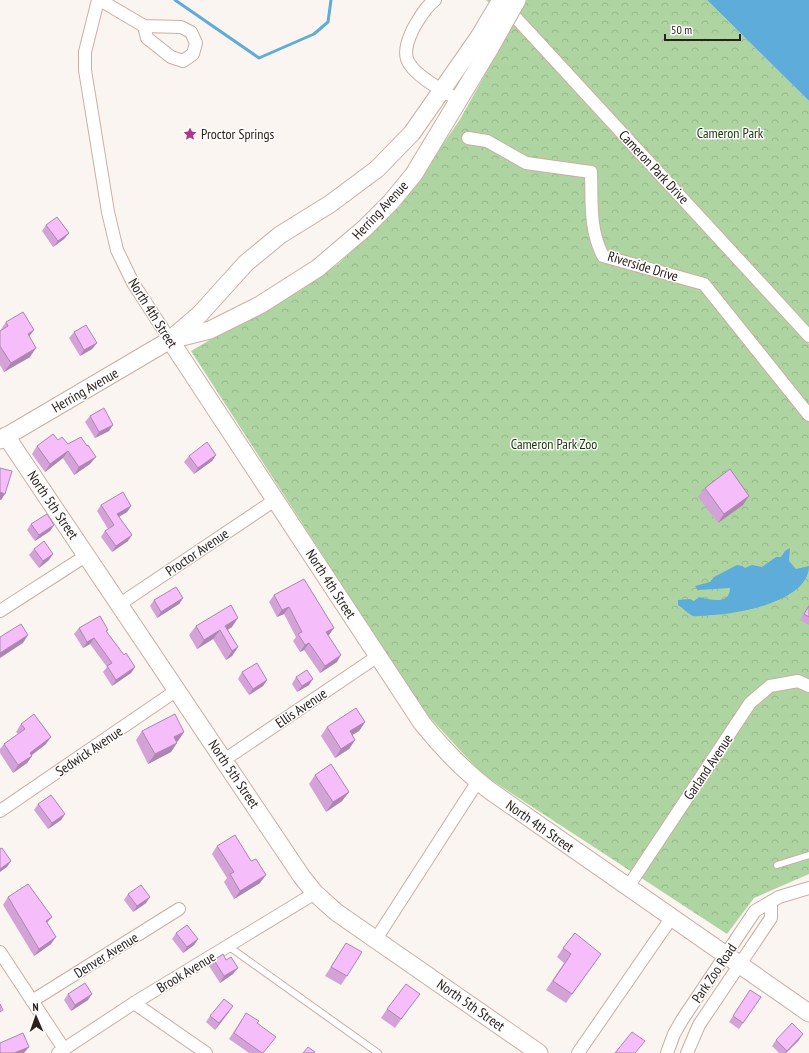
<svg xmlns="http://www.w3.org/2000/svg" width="809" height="1053" viewBox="0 0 809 1053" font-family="'PT Sans Narrow',sans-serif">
<defs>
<pattern id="park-crowns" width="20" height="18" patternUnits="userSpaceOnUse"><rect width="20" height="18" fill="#aed5a1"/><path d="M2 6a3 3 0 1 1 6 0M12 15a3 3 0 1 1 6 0" fill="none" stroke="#96b78a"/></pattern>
</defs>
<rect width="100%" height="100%" fill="#fbf5f2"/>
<g fill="url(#park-crowns)">
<polygon points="486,0 707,0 809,101 809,333 536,39"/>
<polygon points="514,23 809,344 809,874 754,898 727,934 482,774 422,709 191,351 337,265 400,206 459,121"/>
</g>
<g fill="#5eacd9">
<polygon points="707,0 809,0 809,101"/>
<path d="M790 548 789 561 796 569 809 566C809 601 739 614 712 615 706 615 698 617 693 616 688 614 683 608 678 605V600L690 599 694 601 699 597C711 600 730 605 730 588L698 590 695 586 710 582 714 577 737 565 742 566 745 568 752 565 762 567 776 557H781L785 551Z"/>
</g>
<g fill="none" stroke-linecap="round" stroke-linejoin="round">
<polyline stroke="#5eacd9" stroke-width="3" points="175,0 259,58 314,34 328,22 331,0"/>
<g stroke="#caaea3" stroke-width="8">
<g id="service">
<polyline points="777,865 809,855"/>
<polyline points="228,946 378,1053"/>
</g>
</g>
<g stroke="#caaea3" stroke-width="14">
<g id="minor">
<polyline points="98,0 85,52 85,70 108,212 117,250 133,283 170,340"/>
<polyline points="100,0 144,26 181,27 191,32 196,43 193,54 183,61 171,57 147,38 144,26"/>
<path d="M435 0C425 7 419 19 413 29 409 38 404 49 407 59 412 75 445 92 459 100"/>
<polyline points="506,7 809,336"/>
<path d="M468 138 487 141 526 163 591 172C592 201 589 229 603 256L704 284 809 415"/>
<polyline points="120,604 275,500"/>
<polyline points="0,611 87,555"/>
<polyline points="224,760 378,656"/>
<polyline points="0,811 177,690"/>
<polyline points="628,887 750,703 770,686 798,681 809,686"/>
<polyline points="376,939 478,781"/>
<polyline points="0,952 64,1049"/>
<polyline points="32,1001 179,909"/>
<polyline points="134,1003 206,1053"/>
<polyline points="58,1053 134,1003 315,893"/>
<polyline points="578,1053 672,917"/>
<polyline points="667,1053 674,1034 682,1020 755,911 779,897 809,888"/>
<polyline points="687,1053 699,1025 771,918 771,902"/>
</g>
</g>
<g stroke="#caaea3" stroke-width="19">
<g id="secondary">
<polyline points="174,339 210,330 260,305 318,268 365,228 391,202 414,174 490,48"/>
<path d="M170 340 422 723C442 748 463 770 489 790L809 1013"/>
<polyline points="6,436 302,877 315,893 336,912 539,1053"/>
<polyline points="0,440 170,340 200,314 246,263 280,235 330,204 377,169 412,133 479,37"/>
</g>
</g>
<use href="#service" stroke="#fff" stroke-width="6"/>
<use href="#minor" stroke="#fff" stroke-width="12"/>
<use href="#secondary" stroke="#fff" stroke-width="17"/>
<g stroke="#caaea3" stroke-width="19" stroke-linecap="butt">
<g id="secondary-bridge">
<polyline points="479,37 501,0"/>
<polyline points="490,48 517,0"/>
</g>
</g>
<use href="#secondary-bridge" stroke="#fff" stroke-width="17"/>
</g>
<g fill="#d3a3d8">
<polygon points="46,225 69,233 64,239 53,247 42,231"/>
<polygon points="6,322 34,330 29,336 30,357 4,372 0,365 0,331"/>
<polygon points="74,332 97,343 92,349 80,356 69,338"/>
<polygon points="90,416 109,431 95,438 85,422"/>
<polygon points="58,440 68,444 90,464 74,475 63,458 45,472 32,454 37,446"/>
<polygon points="216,455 212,461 194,474 184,462 189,456"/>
<polygon points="705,488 743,505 718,523 698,497"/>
<polygon points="101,505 131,506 127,512 119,517 128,541 112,552 101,537 105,531 108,529 97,511"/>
<polygon points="31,524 54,525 50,531 35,541 27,530"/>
<polygon points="34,549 49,560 39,568 29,555"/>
<polygon points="274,595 334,628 328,635 337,662 320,673 304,650 300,652 293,641 296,637 284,614 277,617 269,602"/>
<polygon points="183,598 179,604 157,618 150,606 154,600"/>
<polygon points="809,604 809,625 800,620"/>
<polygon points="196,626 232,627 228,630 238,647 232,656 226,660 213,639 197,649 189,635"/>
<polygon points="79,628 107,632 124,655 135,667 131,673 112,686 103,672 107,667 90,644 83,648 74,634"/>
<polygon points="242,672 267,680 263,686 249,695 238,679"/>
<polygon points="296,677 309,685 297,692 292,684"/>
<polygon points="365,722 359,731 352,735 355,740 349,749 335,758 321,736 327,727"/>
<polygon points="21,724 46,744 32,755 32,756 27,763 13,773 0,753 0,749 4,744 18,734 16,732"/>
<polygon points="142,731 184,732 177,742 171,752 148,764 136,740"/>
<polygon points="315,775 349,792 342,801 326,812 309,784"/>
<polygon points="38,804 65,814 61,820 48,829 34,810"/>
<polygon points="217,846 260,883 234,899 224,882 227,878 212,854"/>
<polygon points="128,894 146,903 133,912 124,900"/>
<polygon points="8,897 47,923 51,944 34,956 3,905"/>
<polygon points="176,933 198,939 194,945 183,953 172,939"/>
<polygon points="346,943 347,976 341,985 325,976"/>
<polygon points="563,948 601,954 566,1003 546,990 564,963 557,957"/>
<polygon points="214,960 226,960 233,974 220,983 209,966"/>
<polygon points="750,990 761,997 739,1029 729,1022"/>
<polygon points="68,994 88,1000 71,1011 64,1000"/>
<polygon points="413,1003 395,1028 381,1018 387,1009"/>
<polygon points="229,1012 215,1030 206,1022 210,1016"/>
<polygon points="242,1019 257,1023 264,1053 249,1053 229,1039"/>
<polygon points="776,1040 799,1040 786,1053 779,1053 772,1046"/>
</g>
<g fill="#ac85b0">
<polygon points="69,233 64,239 53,247 58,241"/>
<polygon points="34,330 27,339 28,334"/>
<polygon points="97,343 92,349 80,356 84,350"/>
<polygon points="36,348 30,357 4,372 11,363"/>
<polygon points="113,425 109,431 95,438 99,432"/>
<polygon points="68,451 63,458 45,472 50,464"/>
<polygon points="216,455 212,461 194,474 198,468"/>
<polygon points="96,457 90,464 74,475 79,467"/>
<polygon points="0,492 5,494 1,500 0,500"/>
<polygon points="749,496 743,505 718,523 724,514"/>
<polygon points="131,506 127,512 113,520 117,514"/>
<polygon points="54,525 50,531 35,541 39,535"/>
<polygon points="132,535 128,541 112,552 116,546"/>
<polygon points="53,554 49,560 39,568 43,561"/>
<polygon points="183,598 179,604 157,618 161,612"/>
<polygon points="289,607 284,614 277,617 282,610"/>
<polygon points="238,618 232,627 221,633 225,626"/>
<polygon points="334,628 329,635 321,640 326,632"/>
<polygon points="220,630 213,639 197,649 204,640"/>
<polygon points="28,635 23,643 0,658 0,653"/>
<polygon points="94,638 90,644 83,648 87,642"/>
<polygon points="309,643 304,650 300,652 305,645"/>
<polygon points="238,647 232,656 226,660 232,651"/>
<polygon points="341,655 337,662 320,673 325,666"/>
<polygon points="135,667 131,673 112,686 116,680"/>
<polygon points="313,679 309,685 297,692 302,686"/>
<polygon points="267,680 263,686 249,695 253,689"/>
<polygon points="365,722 359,731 344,740 350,731"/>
<polygon points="184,732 178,741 168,746 174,737"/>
<polygon points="51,737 46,744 25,760 30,753"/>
<polygon points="355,740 349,749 335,758 341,749"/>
<polygon points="177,743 171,752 148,764 155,754"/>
<polygon points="32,756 27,763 13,773 18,765"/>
<polygon points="349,792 342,801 326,812 333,802"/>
<polygon points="65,814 61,820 48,829 52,823"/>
<polygon points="11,861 7,867 0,872 0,869"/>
<polygon points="266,875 260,883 234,899 240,891"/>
<polygon points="150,897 146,903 133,912 137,906"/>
<polygon points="52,917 46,924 46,921"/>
<polygon points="56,937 51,944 34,956 39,949"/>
<polygon points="198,939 194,945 183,953 187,947"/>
<polygon points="238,968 233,974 220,983 224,976"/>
<polygon points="92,994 88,1000 71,1011 75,1005"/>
<polygon points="233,1006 229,1012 215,1030 219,1023"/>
<polygon points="803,1034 799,1040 786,1053 785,1053"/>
<polygon points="29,1047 24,1053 14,1053"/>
</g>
<g fill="#f5befb" stroke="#ac85b0">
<polygon points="57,217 69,233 58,241 46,225"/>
<polygon points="23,312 34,330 28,334 36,348 11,363 0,346 0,331 8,326 6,322"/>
<polygon points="86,325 97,343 84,350 74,332"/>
<polygon points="104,408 113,425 99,432 90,416"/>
<polygon points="53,434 58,440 62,437 68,444 81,437 87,446 88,445 96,457 79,467 68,451 50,464 37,446"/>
<polygon points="207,442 216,455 198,468 189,456"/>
<polygon points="0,468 12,471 5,494 0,492"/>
<polygon points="730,469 749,496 724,514 705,488"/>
<polygon points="123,492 131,506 117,514 132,535 116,546 105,531 114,525 101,505"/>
<polygon points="47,514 54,525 39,535 31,524"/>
<polygon points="44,541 53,554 43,561 34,549"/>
<polygon points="304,579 334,628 326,632 341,655 325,666 309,643 305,645 298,634 302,632 289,607 282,610 274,595"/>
<polygon points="176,587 183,598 161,612 154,600"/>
<polygon points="231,605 238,618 225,626 238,647 232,651 220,630 204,640 196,626"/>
<polygon points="809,606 809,617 804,614"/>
<polygon points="100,616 108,630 106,631 124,655 126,653 135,667 116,680 107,666 112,663 94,638 87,642 79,628"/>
<polygon points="21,624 28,635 0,653 0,637"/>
<polygon points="257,663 267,680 253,689 242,672"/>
<polygon points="307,670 313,679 302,686 296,677"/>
<polygon points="356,708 365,722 350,731 355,740 341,749 327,727"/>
<polygon points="34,714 51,737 30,753 32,756 18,765 4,744 25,729 21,724"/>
<polygon points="175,714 184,732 174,737 177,743 155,754 142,731"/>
<polygon points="331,764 349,792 333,802 315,775"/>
<polygon points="51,795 65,814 52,823 38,804"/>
<polygon points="235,835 251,861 256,859 266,875 240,891 230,874 234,872 217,846"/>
<polygon points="2,848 11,861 0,869 0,849"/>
<polygon points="28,884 52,917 46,921 56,937 39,949 8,897"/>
<polygon points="141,885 150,897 137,906 128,894"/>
<polygon points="187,925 198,939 187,947 176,933"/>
<polygon points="575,933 601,954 572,994 553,981 571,954 563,948"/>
<polygon points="346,943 362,952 347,976 331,967"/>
<polygon points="223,954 226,960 231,957 238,968 224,976 214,960"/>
<polygon points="85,983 92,994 75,1005 68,994"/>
<polygon points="406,984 420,994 401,1019 387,1009"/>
<polygon points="750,990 761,997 743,1023 733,1016"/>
<polygon points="224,999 233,1006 219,1023 210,1016"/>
<polygon points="0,1004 3,1010 0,1012"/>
<polygon points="246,1013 259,1021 257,1023 276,1037 263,1053 262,1053 234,1033"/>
<polygon points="792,1023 803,1034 787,1051 776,1040"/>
<polygon points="632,1032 645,1041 635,1053 615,1053"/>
<polygon points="23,1033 29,1047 14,1053 0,1053 0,1043"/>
<polygon points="308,1047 315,1052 314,1053 303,1053"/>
</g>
<defs>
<g id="sight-bare" transform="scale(1.08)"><path d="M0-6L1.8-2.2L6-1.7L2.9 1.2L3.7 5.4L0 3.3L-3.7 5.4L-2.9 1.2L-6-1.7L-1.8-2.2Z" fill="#af368a" stroke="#fff" stroke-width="2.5" paint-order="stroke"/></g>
</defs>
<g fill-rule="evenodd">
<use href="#sight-bare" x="190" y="134"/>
</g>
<g text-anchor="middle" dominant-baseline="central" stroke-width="3" stroke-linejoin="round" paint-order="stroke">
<g font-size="14" fill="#163509" stroke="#fff">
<text x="730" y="133">Cameron Park</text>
<text x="554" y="444">Cameron Park Zoo</text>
</g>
<g font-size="14" fill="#2a201c" stroke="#fff" text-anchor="start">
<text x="201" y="134">Proctor Springs</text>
</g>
<g font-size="14" fill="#2a201c" stroke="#fff">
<text transform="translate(654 167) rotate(47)">Cameron Park Drive</text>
<text transform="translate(380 210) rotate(-47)">Herring Avenue</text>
<text transform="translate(643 266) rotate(17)">Riverside Drive</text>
<text transform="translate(153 313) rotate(58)">North 4th Street</text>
<text transform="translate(85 390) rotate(-30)">Herring Avenue</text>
<text transform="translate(53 505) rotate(56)">North 5th Street</text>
<text transform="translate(197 552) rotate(-34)">Proctor Avenue</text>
<text transform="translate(331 584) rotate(57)">North 4th Street</text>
<text transform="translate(301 708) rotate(-34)">Ellis Avenue</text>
<text transform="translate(89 751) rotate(-34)">Sedwick Avenue</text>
<text transform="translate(708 767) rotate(-56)">Garland Avenue</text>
<text transform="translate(234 774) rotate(56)">North 5th Street</text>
<text transform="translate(540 826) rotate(35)">North 4th Street</text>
<text transform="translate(106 955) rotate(-32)">Denver Avenue</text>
<text transform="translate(186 972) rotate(-31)">Brook Avenue</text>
<text transform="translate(714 973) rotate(-56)">Park Zoo Road</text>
<text transform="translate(471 1005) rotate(35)">North 5th Street</text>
</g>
</g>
<g transform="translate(36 1017) rotate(358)" stroke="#ffffff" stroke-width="3" paint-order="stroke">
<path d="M0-3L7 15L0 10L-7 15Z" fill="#2a201c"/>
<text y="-6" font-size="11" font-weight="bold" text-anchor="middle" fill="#2a201c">N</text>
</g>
<path d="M665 34v6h75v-6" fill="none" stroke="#2a201c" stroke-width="2"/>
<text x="671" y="34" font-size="12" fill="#2a201c" stroke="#ffffff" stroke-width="3" paint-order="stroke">50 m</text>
</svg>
